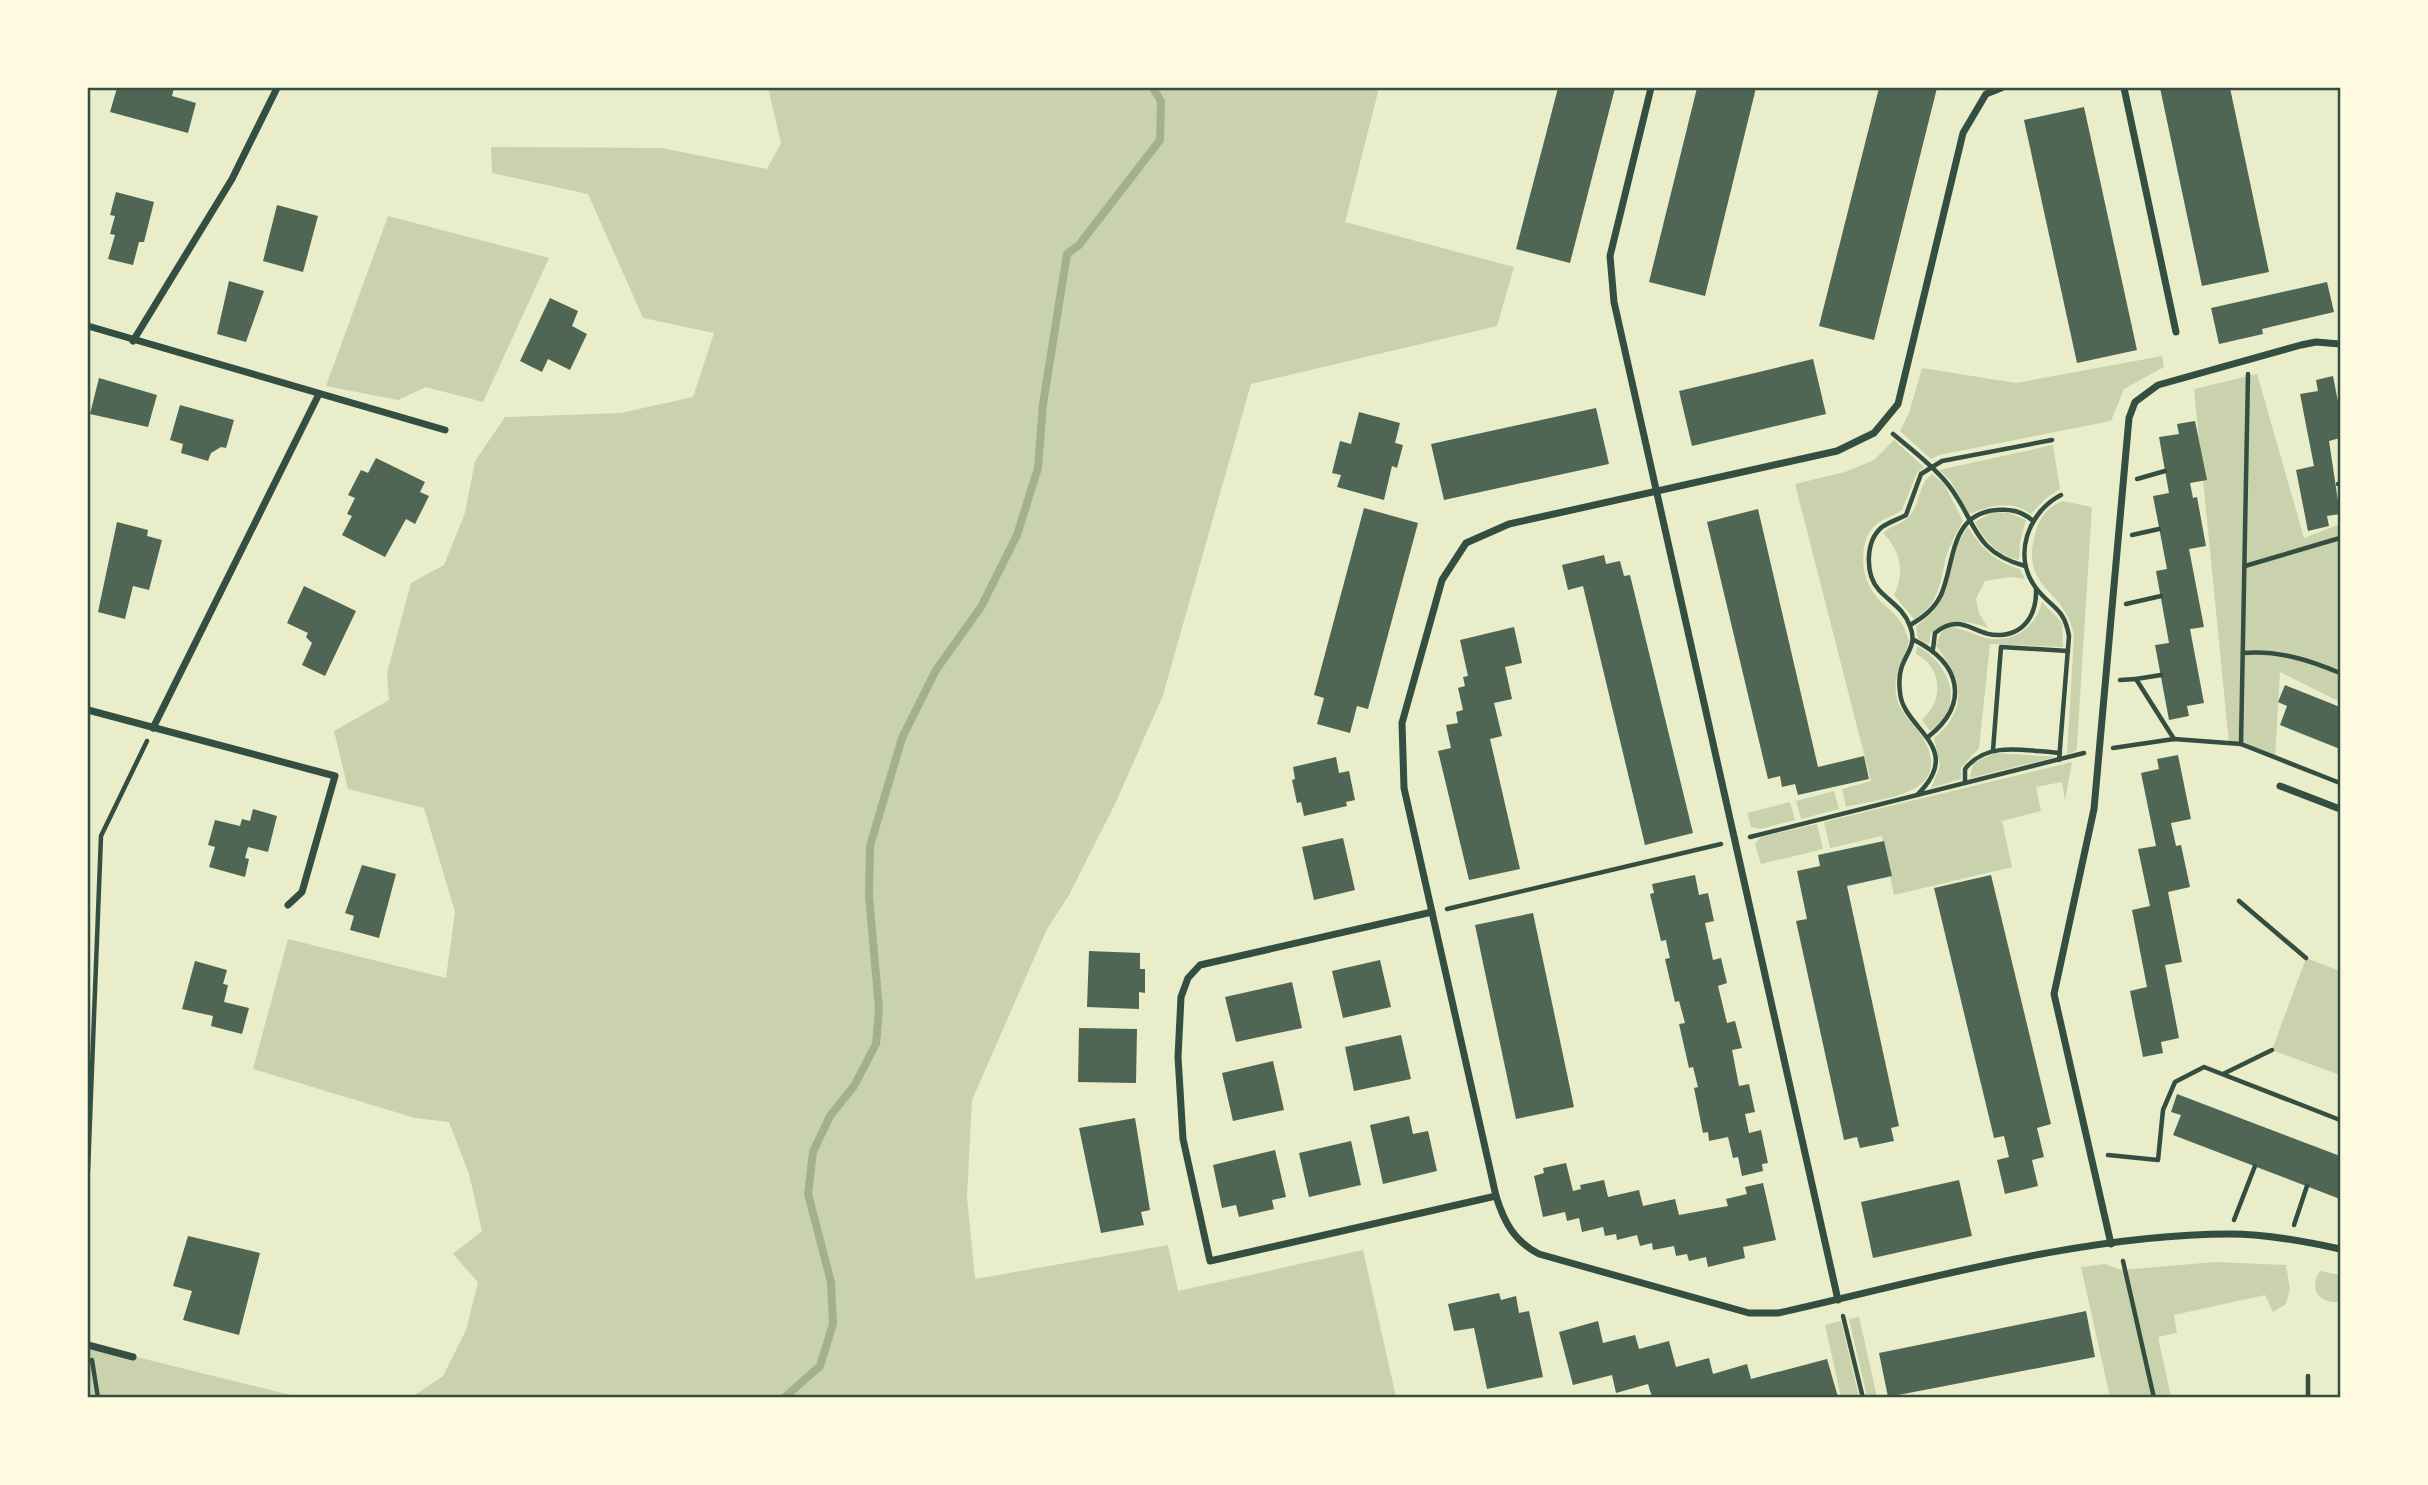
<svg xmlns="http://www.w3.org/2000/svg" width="2428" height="1485" viewBox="0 0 2428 1485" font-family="Helvetica,sans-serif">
<rect width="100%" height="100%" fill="#e9edc9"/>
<g fill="#cad2ad">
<polygon points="768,88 1379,88 1345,222 1514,267 1497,326 1251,384 1163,695 1116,802 1069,895 1047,929 972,1100 967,1197 975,1279 1168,1245 1178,1291 1363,1250 1396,1397 412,1397 443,1376 466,1330 478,1282 453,1254 482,1231 469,1174 449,1122 415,1118 253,1069 288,939 446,978 455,912 424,808 348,789 334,731 389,700 387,673 411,583 444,565 465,513 475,461 505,417 621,413 693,397 714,333 643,318 588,194 492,173 491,147 662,148 767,169 781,143"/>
<polygon points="388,216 549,258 483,402 426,387 398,400 326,386"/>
<polygon points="2162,356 2164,367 2124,389 2111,421 1939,455 1931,459 1900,431 1909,413 1922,368 2016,383"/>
<polygon points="2257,374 2304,538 2340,524 2340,702 2280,672 2275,758 2229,743 2194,389"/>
<path d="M1894 440 1924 467 1917 473 1902 510C1895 515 1885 518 1878 523 1859 536 1860 571 1871 589 1885 612 1900 609 1909 641 1904 661 1891 674 1897 698 1900 714 1915 724 1923 738 1955 795 1884 798 1846 807L1842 789 1871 781 1795 484 1845 472 1874 460Z"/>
<path d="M2053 445 2060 489 2045 499 2031 514C2012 500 1990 505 1970 514L1950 480 1939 470Z"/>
<path d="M1932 474 1944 484 1963 521C1956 533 1950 544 1946 557 1940 582 1939 605 1914 619L1894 595C1905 572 1901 551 1883 533 1891 525 1903 525 1911 514 1921 501 1918 485 1932 474Z"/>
<path d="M2062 501 2092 507 2077 745 2076 751 2067 754 2074 636C2066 587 2020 592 2035 534 2039 518 2047 508 2062 501Z"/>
<path d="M1991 513H2009L2026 520 2020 542 2019 560C1996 554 1986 542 1975 522Z"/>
<path d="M1968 527C1981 548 1995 562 2020 569L2025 579 2011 577 1985 581 1976 599 1979 613 1988 628C1965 620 1952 618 1931 633L1929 644 1918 639 1916 626C1947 606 1943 588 1953 556 1956 546 1962 536 1968 527Z"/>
<path d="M2042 602 2062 623 2063 647 1990 644 1979 748 1961 768V779L1931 788 1940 766 1934 738C1969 710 1963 678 1936 646L1940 634 1948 627C1963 628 1972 634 1986 638 2013 644 2036 627 2042 602Z"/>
<path d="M1917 646C1950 664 1967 706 1930 731L1922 720C1944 700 1943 668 1916 654Z"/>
<polygon points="1995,753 2056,757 1970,778 1973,763"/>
<polygon points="2072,762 2065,801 2062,782 2036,787 2041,811 2002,821 2012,867 1894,895 1882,836 1830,848 1824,822"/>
<polygon points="1834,791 1839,809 1801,819 1796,801"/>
<polygon points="1790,802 1795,820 1760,829 1751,827 1747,813"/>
<polygon points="1817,824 1823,849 1761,864 1755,844 1761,837"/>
<polygon points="2306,958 2340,971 2340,1075 2272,1050"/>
<polygon points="2216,1262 2286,1265 2290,1289 2286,1304 2273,1312 2265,1295 2174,1315 2177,1333 2158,1337 2171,1397 2110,1397 2081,1267 2105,1264 2121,1270"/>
<path d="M2320 1271 2340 1275V1299L2337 1302C2317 1303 2309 1287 2320 1271Z"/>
<polygon points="1859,1317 1877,1397 1867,1397 1849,1319"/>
<polygon points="1841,1321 1859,1397 1841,1397 1825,1325"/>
<polygon points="88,1345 299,1397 88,1397"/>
</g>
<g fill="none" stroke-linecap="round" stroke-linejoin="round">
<polyline stroke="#a3b18a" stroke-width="8" points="784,1398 820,1366 833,1324 831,1282 808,1194 813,1152 830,1116 854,1086 876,1044 879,1009 869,896 870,846 902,738 936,670 981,607 1017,535 1038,468 1043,404 1067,254 1079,245 1160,140 1161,101 1153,88"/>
</g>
<g fill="#4f6655">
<polygon points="117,88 174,88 172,96 196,103 188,133 110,112"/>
<polygon points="1558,88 1615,88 1570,263 1516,249"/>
<polygon points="1697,88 1756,88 1705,296 1649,282"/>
<polygon points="1879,88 1937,88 1874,340 1819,326"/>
<polygon points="2160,88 2230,88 2269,272 2202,286"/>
<polygon points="2084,107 2137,350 2077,363 2024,120"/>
<polygon points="116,192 154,202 144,242 139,242 133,265 108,259 115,235 110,234 115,216 110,215"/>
<polygon points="277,205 318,216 303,272 263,261"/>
<polygon points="229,281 264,291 246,342 217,334"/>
<polygon points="2327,282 2334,312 2262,329 2263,334 2219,344 2211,308"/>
<polygon points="550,298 578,311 572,326 587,334 570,370 548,359 542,372 520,361"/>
<polygon points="1813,359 1826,414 1692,446 1679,391"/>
<polygon points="2333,376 2340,412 2340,438 2329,441 2340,514 2327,516 2329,526 2308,531 2296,470 2314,466 2300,394 2318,391 2316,380"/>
<polygon points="99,378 157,395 148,427 90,414"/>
<polygon points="180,405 234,420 226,448 221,447 211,453 208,461 181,453 183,444 170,440"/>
<polygon points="1596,408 1609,464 1444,500 1431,444"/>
<polygon points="1359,412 1400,423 1395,443 1403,445 1397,468 1392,466 1384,500 1337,487 1341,475 1332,473 1340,441 1351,444"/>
<polygon points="2195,421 2207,480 2190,483 2193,498 2197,497 2206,546 2189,549 2204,627 2190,629 2204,703 2187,706 2189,716 2169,720 2155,645 2169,643 2156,571 2167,569 2153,496 2169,493 2159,437 2179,434 2177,424"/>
<polygon points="376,458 425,482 420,492 429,496 415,524 406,519 385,557 342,535 352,516 347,514 355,498 348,495 361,470 368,473"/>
<polygon points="1364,508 1418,523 1368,709 1357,706 1350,733 1317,724 1324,698 1314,695"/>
<polygon points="1758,509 1818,767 1864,756 1869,779 1798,795 1795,784 1782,787 1780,776 1768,779 1707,522"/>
<polygon points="117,522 148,530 147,536 162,540 149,590 133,586 125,619 98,612"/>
<polygon points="1604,555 1606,564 1620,561 1624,576 1630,575 1693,833 1645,845 1583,586 1568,590 1562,565"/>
<polygon points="304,586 356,611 325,676 302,665 312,643 306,637 308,633 287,623"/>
<polygon points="1514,627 1522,663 1505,667 1512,699 1494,703 1502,736 1490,739 1520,869 1469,880 1438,751 1451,748 1446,725 1458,723 1456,712 1463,710 1458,688 1465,686 1463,677 1468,676 1460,640"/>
<polygon points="2285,685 2340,707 2340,749 2280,725 2287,706 2278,702"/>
<polygon points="2178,755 2191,819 2171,823 2176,846 2181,845 2190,887 2168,892 2182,962 2165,965 2179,1038 2161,1042 2163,1053 2143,1057 2130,991 2147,987 2132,910 2150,906 2138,849 2156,846 2141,773 2159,769 2157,759"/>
<polygon points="1336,757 1339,773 1349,771 1355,800 1346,802 1347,806 1304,816 1301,802 1297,803 1292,780 1295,779 1293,767"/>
<polygon points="253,809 277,816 268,852 248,847 245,858 249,859 245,877 209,867 215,847 208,845 215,820 240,826 242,819 250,821"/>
<polygon points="1343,838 1355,890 1314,900 1302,847"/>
<polygon points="1884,841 1892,876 1847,886 1899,1126 1891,1128 1894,1141 1860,1148 1857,1137 1844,1140 1796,921 1807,919 1797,871 1820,866 1818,855"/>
<polygon points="362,865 396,874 379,938 350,930 354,916 345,913"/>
<polygon points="1695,875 1699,895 1708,893 1714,921 1705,923 1713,960 1721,958 1727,983 1718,986 1727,1023 1735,1021 1742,1048 1732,1050 1739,1086 1749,1084 1755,1112 1745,1114 1749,1133 1761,1130 1768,1163 1762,1164 1763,1171 1742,1176 1738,1157 1733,1158 1728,1137 1709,1141 1708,1132 1703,1133 1694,1088 1698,1087 1693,1067 1689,1068 1679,1024 1685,1023 1679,1001 1675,1002 1665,959 1670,958 1668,950 1666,940 1661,941 1650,894 1654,893 1652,884"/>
<polygon points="1991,875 2051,1124 2037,1128 2044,1157 2032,1160 2038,1186 2005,1194 1997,1160 2009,1157 2004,1136 1994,1138 1934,888"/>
<polygon points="1533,913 1574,1107 1516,1119 1475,925"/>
<polygon points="1089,951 1140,953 1140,969 1145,969 1145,993 1139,992 1139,1009 1087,1007"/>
<polygon points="1380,960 1391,1007 1343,1018 1332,971"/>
<polygon points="195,961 227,970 223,984 228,985 224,1002 249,1008 242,1034 211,1026 213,1016 182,1009"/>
<polygon points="1292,982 1302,1028 1236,1042 1225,997"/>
<polygon points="1079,1028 1137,1029 1136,1083 1078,1082"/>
<polygon points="1401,1035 1411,1079 1354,1091 1345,1047"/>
<polygon points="1273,1061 1284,1110 1233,1121 1222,1073"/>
<polygon points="2177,1094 2340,1156 2340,1199 2173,1135 2181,1115 2171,1112"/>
<polygon points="1409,1116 1413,1134 1428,1131 1437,1171 1383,1184 1370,1125"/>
<polygon points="1135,1118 1150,1210 1141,1212 1144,1225 1101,1233 1079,1128"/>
<polygon points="1351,1141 1361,1185 1309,1197 1299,1153"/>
<polygon points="1275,1150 1286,1197 1272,1200 1274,1209 1239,1217 1236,1205 1222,1208 1213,1165"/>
<polygon points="1566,1163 1573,1191 1581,1189 1580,1185 1604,1180 1608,1197 1639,1190 1643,1206 1675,1199 1679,1215 1728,1206 1726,1199 1747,1194 1745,1187 1763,1183 1776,1240 1743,1247 1745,1258 1708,1267 1706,1257 1689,1261 1687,1254 1676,1256 1674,1246 1653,1250 1652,1243 1640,1246 1637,1235 1617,1240 1616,1234 1605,1236 1603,1227 1582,1232 1579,1218 1567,1221 1565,1212 1543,1217 1534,1176 1544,1173 1543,1168"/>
<polygon points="1959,1180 1972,1236 1873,1258 1861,1202"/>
<polygon points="188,1236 260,1253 239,1335 183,1320 192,1291 173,1286"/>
<polygon points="1499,1293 1501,1300 1516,1296 1519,1313 1529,1311 1543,1377 1487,1389 1474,1328 1454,1331 1448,1304"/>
<polygon points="2086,1311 2095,1357 1888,1397 1879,1353"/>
<polygon points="1598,1321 1603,1343 1635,1335 1639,1349 1669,1341 1676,1367 1709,1358 1713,1374 1747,1364 1751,1379 1827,1359 1838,1397 1652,1397 1648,1384 1616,1393 1612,1375 1573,1385 1559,1332"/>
</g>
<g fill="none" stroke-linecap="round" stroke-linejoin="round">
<g stroke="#344e41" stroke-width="4.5">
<path d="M1893 434C1911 449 1931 464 1946 482 1977 519 1970 551 2025 566"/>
<polyline points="2137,479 2165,471"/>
<polyline points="2338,484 2340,484"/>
<polyline points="2132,535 2159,529"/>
<polyline points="2245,566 2340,538"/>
<polyline points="2126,604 2161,596"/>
<path d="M1910 625C1924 617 1934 609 1941 595 1955 564 1949 513 1997 510 2011 509 2021 511 2032 520"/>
<path d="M1914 640C1960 663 1971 703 1928 737"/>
<path d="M1933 649 1935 633C1963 611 1974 637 2001 635 2027 633 2037 611 2036 589"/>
<path d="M2243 653C2278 650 2309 660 2340 673"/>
<polyline points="2136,679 2161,675"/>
<polyline points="2120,680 2136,679 2174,739"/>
<polyline points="2241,744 2248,374"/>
<polyline points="2113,748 2174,739 2241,744 2340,783"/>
<polyline points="1993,750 2001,647 2068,651"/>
<path d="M2059 760 2069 636C2064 607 2052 609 2036 588 2012 556 2028 512 2061 495"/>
<path d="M1965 783V769C1987 740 2027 751 2060 753"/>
<path d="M1918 794C1966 746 1902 729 1900 692 1899 684 1899 674 1902 666 1908 650 1917 644 1910 626 1904 609 1891 603 1879 590 1865 575 1865 541 1882 527 1889 522 1899 519 1906 515L1921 474 1942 461 2052 440"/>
<polyline points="1750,837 2084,753"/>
<polyline points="2239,901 2306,958"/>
<polyline points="1447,909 1721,844"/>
<polyline points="2223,1074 2272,1050"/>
<polyline points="2108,1155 2158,1160 2163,1110 2175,1082 2204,1067 2340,1120"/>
<polyline points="88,1171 101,836 147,741"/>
<polyline points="2234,1220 2255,1166"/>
<polyline points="2294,1225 2307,1186"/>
<polyline points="2123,1261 2154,1398"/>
<polyline points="1843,1316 1863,1398"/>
<polyline points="92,1360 98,1398"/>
<polyline points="2308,1398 2308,1376"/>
</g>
<g stroke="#344e41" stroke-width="7">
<polyline points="1651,88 1610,256 1614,302 1838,1300"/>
<path d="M2001 88 1986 94 1963 133 1898 404 1874 433 1837 451 1509 524 1466 543 1442 580 1402 723 1404 788 1496 1196C1504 1222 1514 1241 1539 1254L1749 1313H1778C1921 1281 2084 1234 2230 1234 2267 1234 2304 1241 2340 1249"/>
<polyline points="2124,88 2176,332"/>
<polyline points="88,326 445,430"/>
<polyline points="133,341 232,179 277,88"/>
<polyline points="88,710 335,776 302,892 288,905"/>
<polyline points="153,728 319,394"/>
<polyline points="2280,786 2340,809"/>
<polyline points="1432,912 1200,965 1188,978 1181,997 1178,1057 1183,1139 1210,1261 1496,1196"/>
<polyline points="2111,1244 2054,994 2094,809 2129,418 2135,402 2158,385 2301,345 2316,342 2340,344"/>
<polyline points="88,1345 133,1357"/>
</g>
</g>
<rect width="2428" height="1485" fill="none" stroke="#fefae0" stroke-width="178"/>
<rect x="89" y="89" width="2250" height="1307" fill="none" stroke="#344e41" stroke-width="2.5"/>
</svg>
